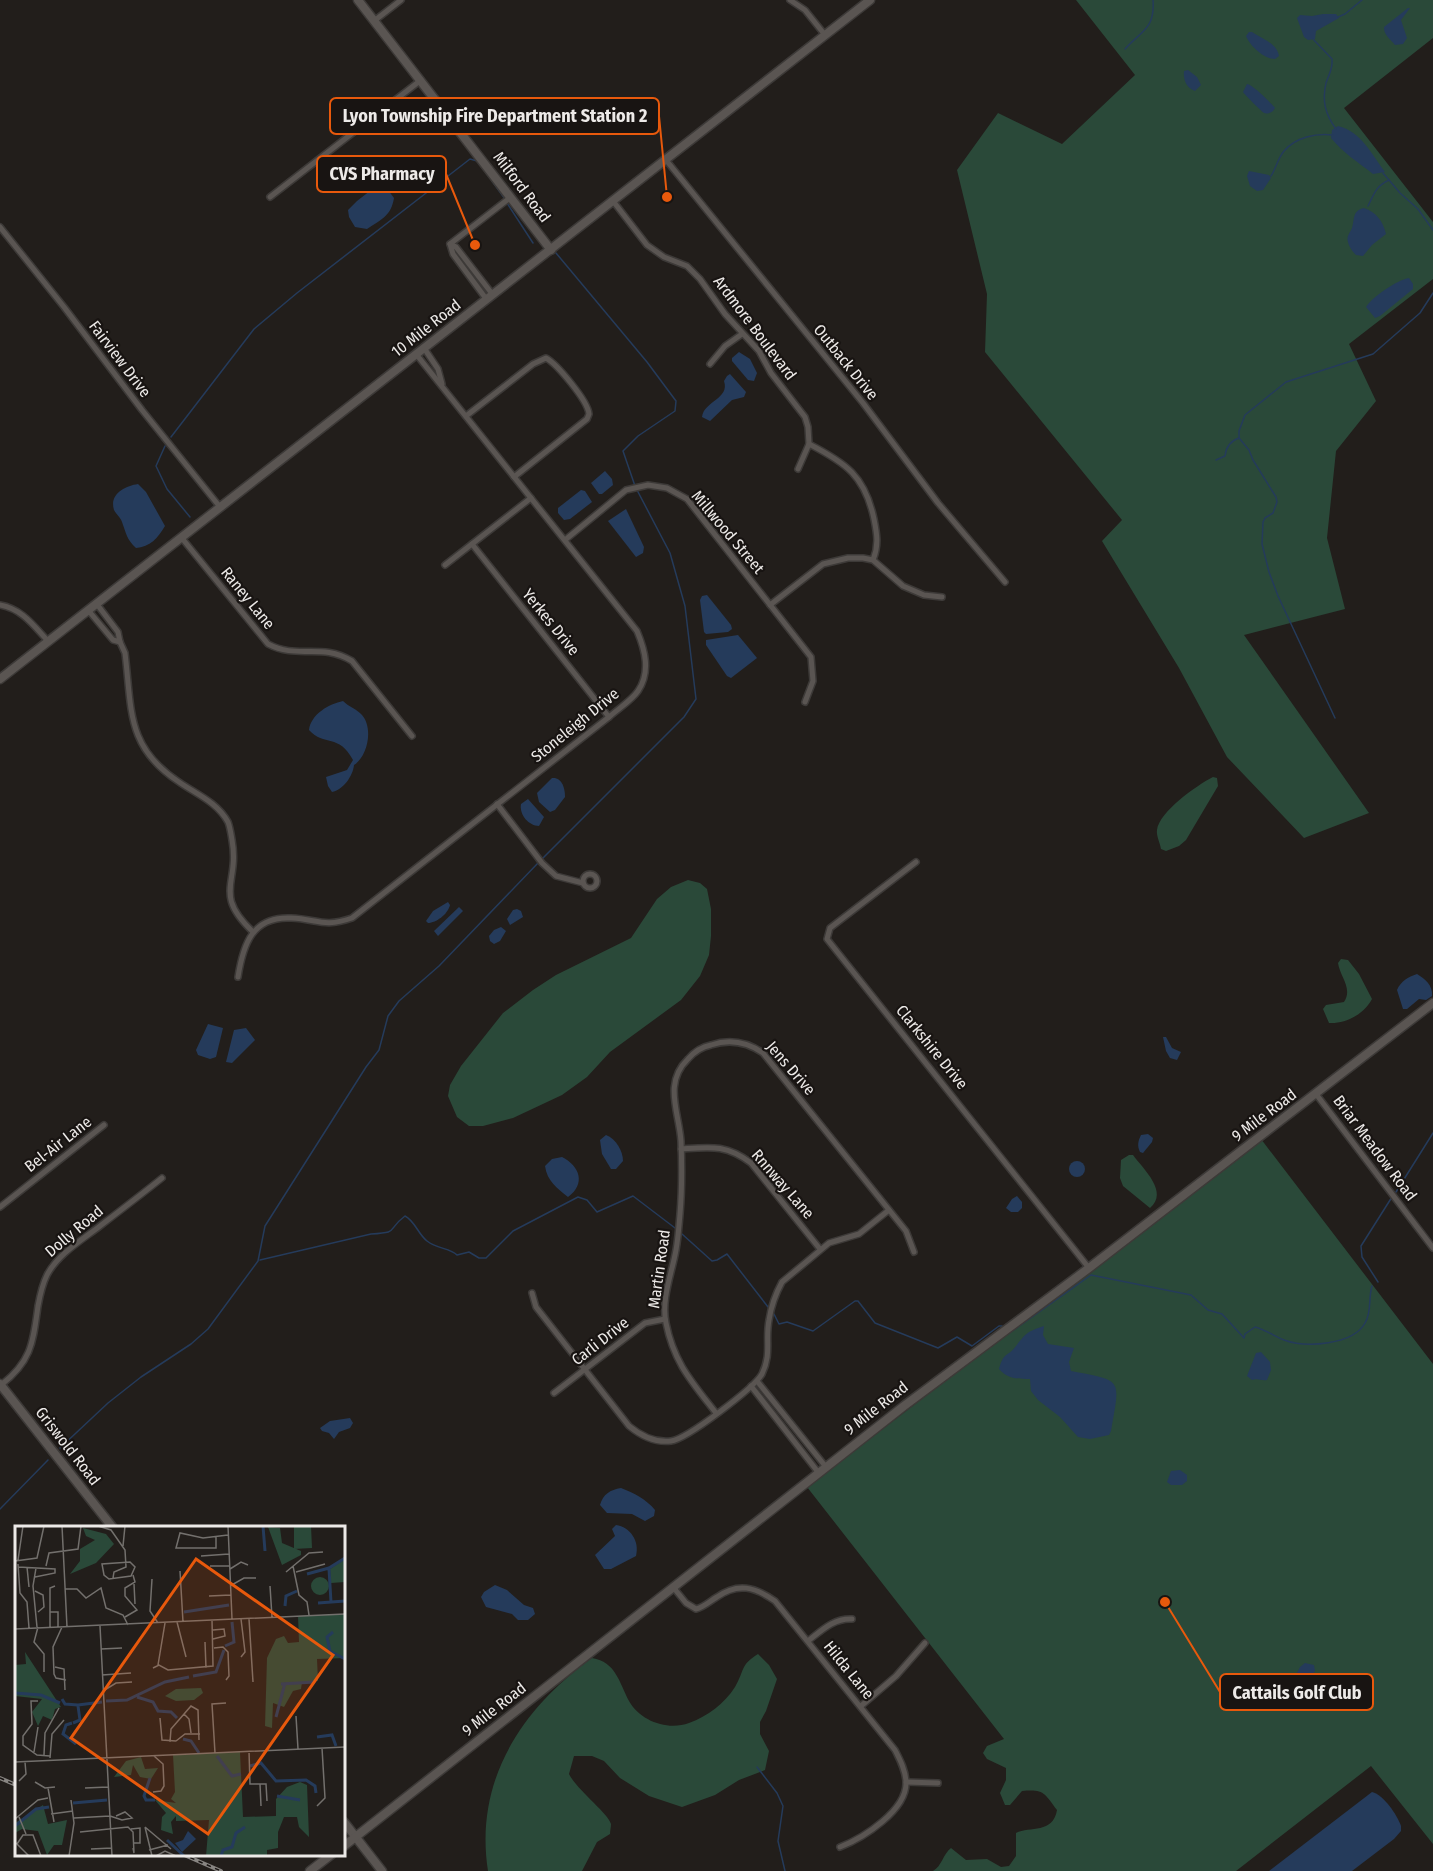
<svg xmlns="http://www.w3.org/2000/svg" width="1433" height="1871" viewBox="0 0 1433 1871" font-family="'Fira Sans Condensed',sans-serif">
<rect width="100%" height="100%" fill="#221e1b"/>
<g fill="#2a4939">
<polygon points="1076,0 1433,0 1433,38 1344,108 1433,222 1433,279 1349,344 1376,401 1336,451 1327,538 1345,609 1244,635 1369,813 1304,838 1227,757 1179,668 1102,541 1122,520 985,352 987,294 957,170 998,113 1062,144 1135,75"/>
<path d="M1213 777 1217 778 1218 786 1186 840 1179 846 1166 851 1161 849C1160 843 1156 835 1157 830 1159 812 1197 785 1213 777Z"/>
<polygon points="688,880 700,883 707,889 711,909 711,936 709,955 700,976 681,1000 610,1052 587,1077 562,1095 513,1118 483,1126 469,1126 457,1117 448,1096 450,1085 461,1066 503,1013 533,990 556,975 631,938 657,899 671,887"/>
<path d="M1341 959 1348 960 1359 974 1372 999C1364 1014 1346 1024 1329 1023L1323 1009 1326 1005 1344 1002C1353 988 1340 977 1338 963Z"/>
<path d="M1261 1139 1433 1364V1844L1371 1766 1236 1871H933C942 1866 943 1854 951 1848L966 1860 987 1859 1001 1867 1009 1866 1016 1856V1833C1030 1826 1053 1834 1057 1810 1044 1793 1044 1789 1022 1791L1010 1805H1005L1000 1793 1006 1780V1768L987 1759 983 1753 987 1746 1004 1739 807 1487Z"/>
<path d="M1129 1155H1133C1144 1170 1169 1192 1150 1208L1123 1186 1120 1178 1121 1160Z"/>
<path d="M758 1654 769 1665 777 1679 766 1711 760 1722V1734L769 1751 765 1770 739 1780 715 1795 682 1807 649 1796 620 1778 604 1761 592 1756H574L569 1774C577 1790 608 1813 611 1824 611 1827 610 1831 610 1834L597 1842 582 1871H488C474 1781 521 1709 592 1658 616 1662 619 1682 629 1701 640 1721 668 1731 689 1723 708 1716 724 1704 735 1687 745 1670 740 1665 758 1654Z"/>
</g>
<g fill="#253b5b">
<path d="M1408 8H1410L1401 20 1407 38 1403 44 1395 45C1391 40 1383 34 1384 27Z"/>
<polygon points="1323,14 1336,14 1339,18 1316,31 1315,39 1308,40 1304,37 1297,18 1300,15 1312,16"/>
<path d="M1249 32H1252C1262 39 1277 43 1279 56L1275 59C1264 59 1250 46 1246 36Z"/>
<path d="M1188 70 1197 77 1201 85 1195 91C1186 88 1183 79 1184 71Z"/>
<path d="M1247 84C1253 85 1270 102 1275 108L1273 111C1270 113 1267 114 1264 113 1262 112 1244 94 1243 92Z"/>
<path d="M1338 126C1361 131 1372 155 1385 172L1373 174C1358 162 1343 153 1331 138L1332 130Z"/>
<polygon points="1249,171 1269,175 1271,178 1263,190 1257,191 1250,186 1247,176"/>
<path d="M375 187 388 190 394 198C391 216 382 219 367 229L355 227 349 217 348 210 357 201Z"/>
<path d="M1364 208C1376 212 1383 221 1386 234L1372 245 1363 256 1356 255C1353 252 1349 247 1348 242 1346 236 1350 233 1352 228 1355 218 1352 211 1364 208Z"/>
<path d="M1409 278 1413 284V289L1380 316 1375 318 1366 307C1372 297 1397 280 1409 278Z"/>
<polygon points="739,352 750,359 757,373 754,381 748,380 732,361 732,358"/>
<path d="M730 374 746 392 744 397 732 400 710 421 702 417C704 401 730 399 724 381L727 376Z"/>
<polygon points="605,471 612,479 613,485 602,494 599,494 591,483"/>
<path d="M138 484 146 492 165 526C158 538 150 547 136 548 127 540 126 533 122 522 121 518 116 514 114 510 109 494 125 486 138 484Z"/>
<polygon points="581,490 585,491 592,502 570,519 564,520 558,513 558,508"/>
<polygon points="626,509 644,547 643,553 636,557 608,521"/>
<polygon points="707,595 731,625 732,629 728,632 706,634 704,632 700,600 702,596"/>
<polygon points="738,635 757,658 731,678 727,676 706,645 706,640"/>
<path d="M343 701C349 707 357 709 362 715 374 729 367 757 354 765 353 776 343 790 332 792L328 786 326 777 347 770 353 760C339 733 324 747 309 730 311 714 329 704 343 701Z"/>
<path d="M552 778C562 777 565 788 565 797L555 810 550 812 539 802 537 793Z"/>
<path d="M528 799 544 817 539 826C529 826 519 815 521 804Z"/>
<path d="M448 902 450 905C448 914 436 923 428 923L426 921 433 911Z"/>
<polygon points="459,907 463,911 438,936 434,931"/>
<polygon points="517,909 521,911 523,917 510,925 507,919 513,910"/>
<polygon points="501,927 506,931 500,941 494,944 490,941 489,936 494,930"/>
<path d="M1417 974C1425 979 1433 985 1432 996L1426 1000 1419 999 1407 1009H1403L1397 990C1401 981 1408 977 1417 974Z"/>
<polygon points="208,1024 223,1028 216,1057 210,1059 198,1055 196,1050"/>
<polygon points="246,1028 255,1040 232,1063 226,1062 234,1030"/>
<polygon points="1163,1037 1166,1037 1172,1048 1181,1052 1177,1060 1170,1058 1166,1051"/>
<path d="M1148 1134 1153 1138 1152 1142 1143 1153 1140 1152C1137 1146 1138 1141 1141 1135Z"/>
<path d="M606 1135C616 1139 623 1151 623 1161L616 1169H611L602 1154 600 1140Z"/>
<path d="M562 1157C580 1166 586 1184 568 1197 557 1188 547 1181 545 1166L552 1159Z"/>
<circle cx="1077" cy="1169" r="8"/>
<polygon points="1017,1196 1022,1202 1022,1208 1018,1212 1011,1212 1006,1208 1012,1199"/>
<path d="M1044 1326 1043 1335 1048 1344 1074 1348 1069 1362 1071 1371C1124 1381 1120 1378 1111 1431L1109 1435 1090 1439 1078 1437 1060 1417 1038 1400 1031 1391 1030 1379C1017 1379 1008 1379 999 1369 1004 1351 1007 1358 1016 1346 1027 1332 1027 1332 1044 1326Z"/>
<path d="M1261 1352 1270 1362 1271 1370 1267 1380C1261 1381 1258 1378 1252 1380L1247 1376 1256 1353Z"/>
<polygon points="350,1418 353,1423 350,1428 339,1432 334,1439 329,1433 322,1431 320,1428 330,1421"/>
<polygon points="1180,1470 1187,1475 1187,1481 1182,1485 1171,1485 1167,1482 1171,1471"/>
<path d="M621 1488C634 1493 646 1499 655 1510L654 1516 645 1521 632 1514 607 1513 600 1505C603 1494 610 1490 621 1488Z"/>
<path d="M616 1525C630 1527 640 1541 636 1556L611 1569H604L595 1555 615 1536 612 1529Z"/>
<polygon points="495,1585 507,1590 524,1605 533,1608 535,1614 528,1620 518,1620 512,1614 486,1607 481,1597 484,1592"/>
<polygon points="1305,1663 1314,1665 1315,1671 1306,1684 1298,1682 1295,1677 1300,1667"/>
<path d="M1372 1792C1384 1795 1397 1815 1401 1826V1831L1394 1839 1352 1871H1269Z"/>
</g>
<g fill="none" stroke-linecap="round" stroke-linejoin="round">
<g stroke="#253b5b" stroke-width="1.5">
<polyline points="1338,17 1345,14 1362,0"/>
<path d="M1313 39 1332 59C1333 69 1329 74 1326 83 1322 101 1325 114 1336 129"/>
<path d="M1125 49C1142 30 1155 29 1153 0"/>
<polyline points="1383,173 1400,193 1418,209 1433,230"/>
<path d="M1271 176C1276 168 1278 158 1284 151 1296 137 1316 133 1333 135"/>
<polyline points="492,181 505,199"/>
<polyline points="507,203 533,243"/>
<path d="M1368 206C1374 194 1376 186 1389 180"/>
<polyline points="556,253 647,362 676,401 675,411 638,436 623,451 635,486"/>
<polyline points="171,437 254,329 297,293 470,159 477,161"/>
<polyline points="165,446 156,466 167,489 190,517"/>
<path d="M1216 460 1225 456C1226 447 1230 441 1239 438"/>
<polyline points="1335,718 1278,596 1269,572 1262,544 1263,522 1265,518 1273,513 1277,502 1276,497 1253,460 1249,450 1239,438 1239,431 1245,415 1286,382 1373,354 1420,313 1433,293"/>
<polyline points="542,859 684,717 696,699 685,606 670,553 637,490"/>
<polyline points="1396,1192 1433,1133"/>
<polyline points="682,1234 712,1261 717,1260 727,1254 768,1307"/>
<path d="M260 1260 371 1234C401 1232 385 1231 405 1216 415 1221 418 1234 427 1241 437 1249 450 1248 457 1255L469 1252 479 1258H486L513 1231 578 1197 587 1200 597 1212 633 1196 675 1228"/>
<polyline points="1378,1282 1362,1257 1361,1246 1392,1197"/>
<polyline points="774,1314 779,1324 787,1322 813,1331 855,1301 858,1301 875,1323 938,1348 957,1337 972,1346 999,1326 1002,1326"/>
<path d="M1008 1334 1091 1275 1191 1295 1208 1310 1222 1314 1244 1338 1245 1334 1255 1327C1266 1330 1274 1336 1284 1340 1306 1348 1353 1345 1365 1323 1372 1312 1368 1299 1372 1286"/>
<polyline points="60,1448 108,1403 141,1377 191,1344 208,1329 258,1261 265,1226 366,1067 379,1050 388,1016 399,1001 439,966 538,863"/>
<polyline points="0,1509 48,1460"/>
<polyline points="757,1767 777,1793 783,1806 778,1841 785,1871"/>
</g>
<g stroke="#3d3a38" stroke-width="8">
<g id="street">
<polyline points="790,0 805,10 825,35"/>
<polyline points="374,21 401,0"/>
<polyline points="666,160 863,403 938,503 1005,582"/>
<polyline points="270,197 421,80"/>
<polyline points="613,201 647,245 664,257 687,266 700,279 725,314 759,351 771,373 805,417 808,427 809,444 798,469"/>
<polyline points="0,227 64,307 142,410 220,507"/>
<polyline points="450,244 511,197"/>
<polyline points="487,300 453,254 450,244 456,247 493,295"/>
<polyline points="424,348 438,369 442,384"/>
<polyline points="710,364 725,346 742,334"/>
<path d="M466 416 533 364 546 358C557 364 588 401 589 414L587 419 514 477"/>
<path d="M809 444C846 463 865 476 874 519 877 534 879 545 873 560"/>
<path d="M181 537 268 644C298 660 321 642 352 661L412 736"/>
<polyline points="565,540 626,490 648,485 667,488 687,499 811,657 813,681 805,702"/>
<polyline points="472,544 609,717"/>
<polyline points="445,565 531,498"/>
<path d="M96 603 118 632 120 642 125 653C132 710 126 747 179 782 196 794 217 802 228 822 230 827 231 834 232 840 240 884 212 893 253 932"/>
<path d="M0 605C22 609 33 625 48 641"/>
<polyline points="770,605 823,564 848,558 863,558 873,560 903,586 924,595 942,597"/>
<polyline points="88,610 113,640 120,642"/>
<polyline points="497,804 542,863 556,876 583,883"/>
<polyline points="916,862 830,928 827,939 1089,1268"/>
<circle cx="590" cy="881" r="7"/>
<path d="M238 977C243 945 252 916 291 918 318 919 323 928 352 918L609 717C618 709 632 700 638 691 651 672 645 650 637 631L416 354"/>
<polyline points="1316,1094 1433,1248"/>
<path d="M681 1149C710 1147 726 1144 751 1163L820 1249"/>
<polyline points="0,1207 104,1125"/>
<path d="M532 1293 536 1307 629 1426C641 1436 654 1443 671 1441 687 1439 754 1388 762 1374 772 1353 765 1341 769 1320 771 1307 776 1293 782 1282L829 1243 859 1234 889 1210"/>
<polyline points="757,1381 826,1467"/>
<path d="M1 1385C32 1361 33 1342 38 1306 40 1295 42 1285 47 1275 58 1254 82 1240 100 1226 121 1210 142 1194 162 1178"/>
<polyline points="751,1386 818,1472"/>
<polyline points="554,1393 645,1323 665,1319"/>
<path d="M716 1413C692 1382 674 1363 666 1323 661 1299 672 1273 676 1250 678 1239 679 1226 680 1214 682 1190 682 1165 681 1141 679 1112 663 1083 688 1059 694 1052 701 1047 711 1045 729 1039 747 1042 763 1053L906 1231 914 1252"/>
<path d="M673 1587 686 1603 696 1609C704 1607 710 1601 717 1597 738 1582 755 1587 775 1601L895 1750C900 1760 905 1769 906 1781 908 1810 863 1838 840 1847"/>
<path d="M808 1641C822 1630 834 1618 852 1619"/>
<polyline points="861,1706 896,1676 925,1643"/>
<polyline points="906,1782 938,1783"/>
</g>
</g>
<g stroke="#3d3a38" stroke-width="11">
<g id="secondary">
<polyline points="358,0 551,250"/>
<polyline points="0,679 870,0"/>
<polyline points="0,1384 113,1528"/>
<polyline points="344,1822 382,1871"/>
<polyline points="344,1846 904,1406 1089,1268 1433,1003"/>
<polyline points="310,1871 332,1854"/>
</g>
</g>
<use href="#street" stroke="#5a5552" stroke-width="5"/>
<use href="#secondary" stroke="#5a5552" stroke-width="8"/>
<g stroke="#888582" stroke-width="4">
<g id="rail">
<polyline points="0,1778 16,1785"/>
<polyline points="182,1854 221,1871"/>
</g>
</g>
<use href="#rail" stroke="#181412" stroke-width="1.5" stroke-dasharray="4.5" stroke-linecap="butt"/>
</g>
<g text-anchor="middle" dominant-baseline="central" stroke-width="4.5" stroke-linejoin="round" paint-order="stroke">
<g font-size="16" fill="#edeae8" stroke="#181412">
<text transform="translate(522 187) rotate(53)">Milford Road</text>
<text transform="translate(426 328) rotate(-38)">10 Mile Road</text>
<text transform="translate(755 328) rotate(53)">Ardmore Boulevard</text>
<text transform="translate(120 359) rotate(53)">Fairview Drive</text>
<text transform="translate(846 362) rotate(51)">Outback Drive</text>
<text transform="translate(728 532) rotate(50)">Millwood Street</text>
<text transform="translate(248 598) rotate(51)">Raney Lane</text>
<text transform="translate(551 622) rotate(51)">Yerkes Drive</text>
<text transform="translate(575 725) rotate(-39)">Stoneleigh Drive</text>
<text transform="translate(932 1047) rotate(51)">Clarkshire Drive</text>
<text transform="translate(791 1068) rotate(49)">Jens Drive</text>
<text transform="translate(1264 1115) rotate(-37)">9 Mile Road</text>
<text transform="translate(58 1144) rotate(-38)">Bel-Air Lane</text>
<text transform="translate(1375 1148) rotate(53)">Briar Meadow Road</text>
<text transform="translate(783 1184) rotate(49)">Rnnway Lane</text>
<text transform="translate(74 1231) rotate(-40)">Dolly Road</text>
<text transform="translate(659 1269) rotate(-82)">Martin Road</text>
<text transform="translate(600 1341) rotate(-38)">Carli Drive</text>
<text transform="translate(876 1408) rotate(-38)">9 Mile Road</text>
<text transform="translate(68 1446) rotate(52)">Griswold Road</text>
<text transform="translate(849 1670) rotate(51)">Hilda Lane</text>
<text transform="translate(494 1709) rotate(-38)">9 Mile Road</text>
</g>
</g>
<g transform="translate(15 1526)">
<rect width="330" height="330" fill="#221e1b"/>
<path d="M279 0H296L297 22 279 23ZM253 1 265 2 267 17 286 25V29L267 39ZM68 2 91 8 99 18 81 37 55 48 65 35V23L80 14 71 10ZM330 33V56L316 57 315 43ZM296 60a9 9 0 1 1 18 0a9 9 0 1 1-18 0ZM330 88V132L302 133 303 155 287 156 286 163 278 165 269 181 258 177 257 202 250 200 252 132 261 113 269 110 273 117 284 116 283 90ZM10 126 46 181 40 183 37 194 28 190 23 200 17 186 27 173 0 170V139L11 138ZM186 162 188 167 179 174 161 175 150 170 161 163ZM225 226 228 291 261 290V273L272 261 285 256 292 259 294 311 284 301 282 291H269L263 306V322L252 324V330H191L194 294 161 295V290L156 296 158 308 146 304 147 291 151 287 140 274 161 277 156 273 160 266 158 229ZM126 231 130 243 143 242 136 253 125 251 118 239 116 249 99 251 111 235ZM28 279 33 298 52 294 47 319H39L32 329 23 305 7 303 0 307V297Z" fill="#2a4939"/>
<path d="M173 305 181 313 167 326 160 317 168 314Z" fill="#253b5b"/>
<path fill="none" stroke="#253b5b" stroke-width="3" d="M248 0 250 25M314 43 316 76M292 48 314 42 330 32M303 77 330 75M270 80 271 70 282 65M169 86 214 79M318 106 312 111 315 125 330 133M210 120 219 116 217 96M178 150 201 146 209 124M266 158 300 156M0 167 26 169 45 177M122 171 138 176 143 185 156 186 162 192M47 173 50 178 63 179 87 176M91 175 112 174 150 156 174 151M261 191 270 157M57 197 51 199 48 208 61 218M58 197 65 194 63 180M302 211 317 209 321 220M168 213 176 215 184 227M202 230 217 250 226 248M235 240 246 237 261 255 291 254 300 260 301 267M135 252 129 270 131 274H140M262 270 285 274M58 277 92 274M0 300 21 283 34 281M152 314 169 330M206 330 208 324 217 321 221 307 230 301"/>
<path fill="none" stroke="#73706d" stroke-width="1.5" d="M47 0 52 101M83 0 96 4 110 24 111 41 99 46 98 52M213 0 217 93M201 10V22H161L165 7 188 12 213 9M108 20 110 0M186 30 214 28M3 34 8 0M0 35 22 32 29 0M115 36 120 41 116 50 94 53 89 49 87 38ZM3 38 5 67 12 76 14 102M31 40 34 27 63 23 66 0M195 40H214M278 40 284 69 292 76 294 89M3 41 40 43V47L20 51M12 41 14 61M21 42 18 60 22 101M215 43 226 36 233 39M165 45 168 96M271 46 294 27 308 26M281 46 310 38M137 53 135 85 143 97M119 58 120 78M215 60 229 52H241M255 60 257 91M50 63H62L71 72 86 62 91 82 108 89 113 99M20 65 28 69 29 81 23 86M194 70 216 69M35 86H43V101M110 91 122 84 110 70V62L120 56 118 49M234 93 238 156M162 96 171 131M85 100 97 330M23 101 19 116 29 128V146M35 101V62L40 60M47 101 38 121 39 148 41 152 51 154M0 103 330 88M198 104 209 103 210 110 198 113M190 116 191 142M199 122 208 121 213 126 214 150 211 154M86 123 107 122M226 131 230 126 226 93M143 139 150 97M40 141 49 143 50 164M138 142 144 139 153 144 198 140 197 94M87 149 116 147M88 165 101 157 117 156M23 175H16L17 198 8 210V219L22 229 35 230M169 188 174 193 176 207M281 190 283 223M145 192 147 214 161 215M161 215 170 208H185M155 216 156 203 176 180 183 184 184 214M234 225 235 258H251L252 275M19 226 23 201M200 227 197 178 211 177M29 229 30 207 44 182M35 232 37 208 49 194M0 236 330 221M4 255 11 248 10 236M20 256 30 262 40 261M245 258 246 280M33 262 39 296M70 262 93 261M138 266 146 265 149 260 148 238 139 230M302 280 310 272 307 222M36 288 58 285M95 290 107 294 117 292 110 286 101 290M4 291 11 308M59 292 95 290M0 293 23 274 33 272M130 301 156 323M130 301 137 330M116 303 125 302V317H118M65 306 113 301 118 306 119 327 118 322M1 317 14 330M2 318 8 309H18L26 330M76 323 97 322M134 324 153 319M54 330 59 297 56 274M141 330 150 325 161 330"/>
<path fill="#e8590c" fill-opacity="0.15" stroke="#e8590c" stroke-width="3" d="M181 33 318 129 193 308 56 212Z"/>
<rect width="330" height="330" fill="none" stroke="#edeae8" stroke-width="3"/>
</g>
<path fill="none" stroke="#e8590c" stroke-width="2" d="M667 197L659 116M475 245L446 174M1165 1602L1220 1692"/>
<g fill="#e8590c" stroke="#181412" stroke-width="2">
<circle cx="667" cy="197" r="6"/>
<circle cx="475" cy="245" r="6"/>
<circle cx="1165" cy="1602" r="6"/>
</g>
<g fill="#181412" stroke="#e8590c" stroke-width="2">
<rect x="330" y="98" width="329" height="36" rx="6"/>
<rect x="317" y="156" width="129" height="36" rx="6"/>
<rect x="1220" y="1674" width="153" height="36" rx="6"/>
</g>
<g font-size="18" text-anchor="middle" font-weight="bold" fill="#edeae8">
<text x="495" y="122">Lyon Township Fire Department Station 2</text>
<text x="382" y="180">CVS Pharmacy</text>
<text x="1297" y="1699">Cattails Golf Club</text>
</g>
</svg>
